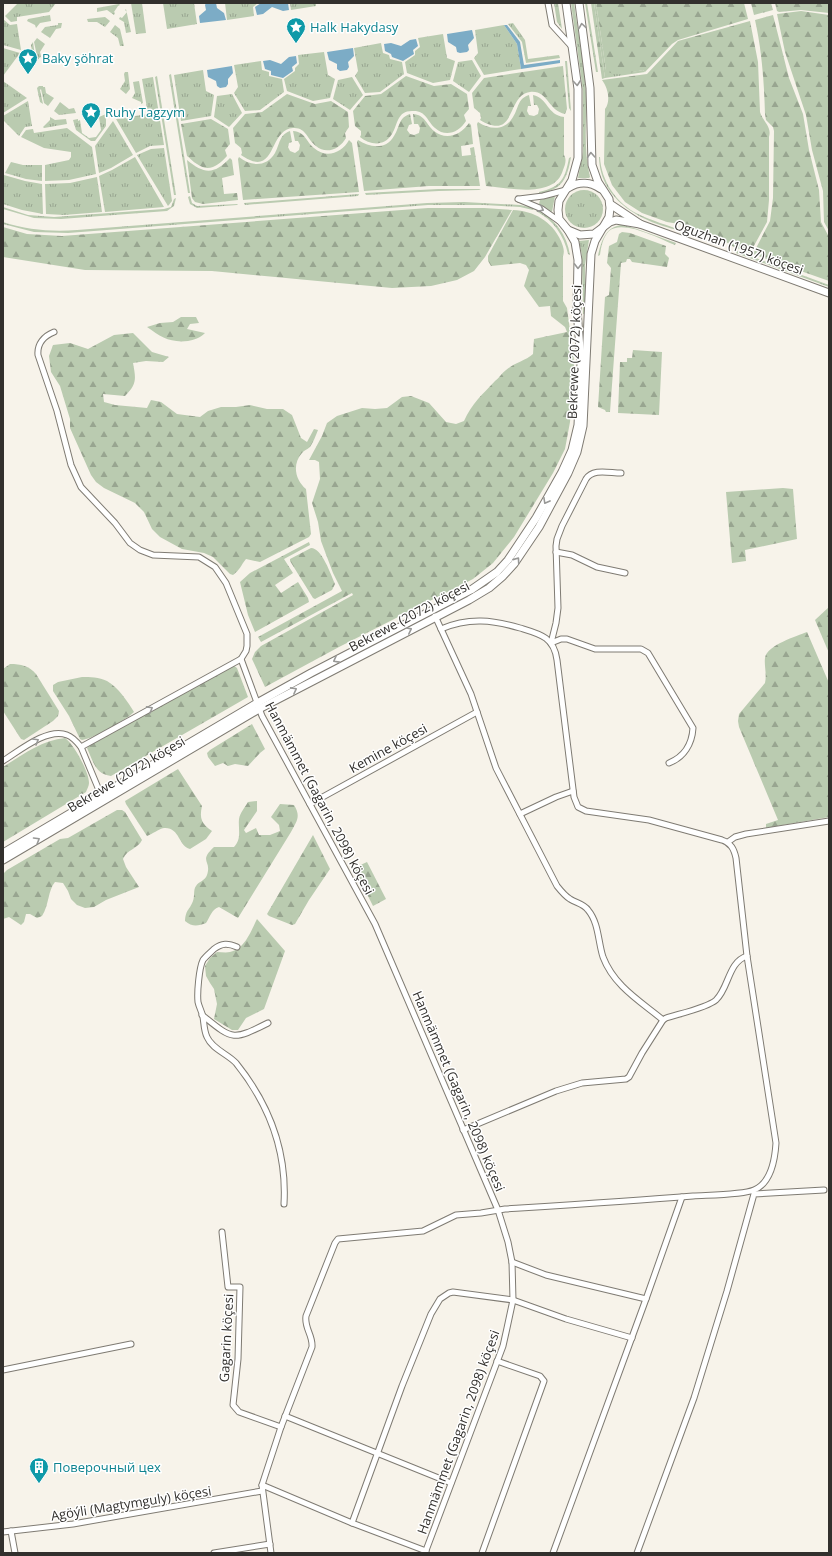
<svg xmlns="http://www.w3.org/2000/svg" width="832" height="1556" viewBox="0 0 832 1556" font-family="'Open Sans',sans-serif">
<defs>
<pattern id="grass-tufts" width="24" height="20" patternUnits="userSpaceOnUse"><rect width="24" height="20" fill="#bacbb0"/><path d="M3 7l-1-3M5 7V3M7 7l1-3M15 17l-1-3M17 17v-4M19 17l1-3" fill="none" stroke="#98a590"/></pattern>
<pattern id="forest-firs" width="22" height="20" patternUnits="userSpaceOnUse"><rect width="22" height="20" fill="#bacbb0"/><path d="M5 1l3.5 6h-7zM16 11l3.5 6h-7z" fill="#98a590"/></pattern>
</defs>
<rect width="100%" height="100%" fill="#f7f3ea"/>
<g fill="url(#grass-tufts)">
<polygon points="18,3 56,3 49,12 17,17 17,21 11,22 5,16"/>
<polygon points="131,3 142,3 146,33 136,34"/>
<polygon points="163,3 194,3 197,24 167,29"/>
<polygon points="225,3 258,3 253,7 254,16 227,20"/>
<polygon points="290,3 316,3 316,6 291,10"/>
<polygon points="554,3 558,3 562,29 557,22"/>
<path d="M571 3H574C578 32 584 62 586 92 587 120 583 149 590 177L589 178H578L583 152V91Z"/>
<polygon points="585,3 587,3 598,72 596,72"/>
<polygon points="594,3 596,3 606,70 631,72 643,70 645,72 605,78"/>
<polygon points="119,4 120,5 118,6 114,12 115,13 114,15 107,10 97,12 97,8"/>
<polygon points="126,9 131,32 126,33 124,22 119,19 120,17 122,18 127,12 125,10"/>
<polygon points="50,15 51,21 40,23 36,28 35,25 27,21 28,19"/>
<polygon points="105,17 110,21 105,27 97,22 88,22 87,19"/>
<polygon points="3,19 10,25 17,24 21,50 3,45"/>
<polygon points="58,23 62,23 61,28 56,29 50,38 41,32 45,27 58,25"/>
<polygon points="513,23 525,40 528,59 559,55 560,58 526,63 522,42 508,24"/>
<polygon points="115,25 120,29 124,46 120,46 118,38 110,32"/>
<polygon points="504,25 517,44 521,69 484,75 474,58 478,53 475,30"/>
<polygon points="443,34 447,58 455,61 450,80 433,83 407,73 405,62 415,55 415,51 420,47 418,38"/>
<polygon points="37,38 45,44 40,52 41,57 39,58 39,59 35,60 33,59 31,45 33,42 35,56 37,56 34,42"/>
<polygon points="381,43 383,53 389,55 390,59 402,62 404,74 380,92 365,93 355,76 358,71 354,48"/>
<polygon points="3,48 20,53 3,76"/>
<polygon points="324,52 328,75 335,79 330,98 313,101 287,91 284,79 295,71 295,68 299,64 298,55"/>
<polygon points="472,60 481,76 469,92 453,81 458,62"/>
<polygon points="261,61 262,70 269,72 269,76 282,79 284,92 260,110 245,111 234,93 238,87 234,65"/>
<polygon points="565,61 567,61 571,111 569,108"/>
<polygon points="203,70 206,91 214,95 211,116 181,121 174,75"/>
<polygon points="125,72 128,72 130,89 126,94 120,89 125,81 124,74"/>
<polygon points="171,74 190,193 188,193 169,75"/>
<polygon points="157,76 176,195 174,195 155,77"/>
<polygon points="153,77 164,145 150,146 136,153 116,119 148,114 142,79"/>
<polygon points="352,77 363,95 350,110 333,99 338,80"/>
<polygon points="3,81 27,98 3,113"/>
<polygon points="139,81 143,103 141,104 141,102 132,98 135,93 133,82"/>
<polygon points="39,86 43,86 43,87 45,87 46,93 54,98 48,106 44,103 41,89 40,90 43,104 40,102 37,88"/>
<polygon points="232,94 242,113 229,127 214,117 217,96"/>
<polygon points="28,101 32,126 25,127 19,136 4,121 3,116"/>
<polygon points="60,102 69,109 74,108 76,113 59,115 54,111"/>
<polygon points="106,114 106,126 95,141 91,141 76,130 73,120 78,119 78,121 80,120 82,133 89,138 96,137 101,130 99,117"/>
<polygon points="50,117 55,120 66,119 67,124 44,128 43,127 50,120"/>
<polygon points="113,121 133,155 111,168 99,173 95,146"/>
<polygon points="67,128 92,147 96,174 69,180 45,181 45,165 69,160 71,157 71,152 44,148 21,137 26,130 33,129 34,133"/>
<polygon points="164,148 172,201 168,206 137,155 151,149"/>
<polygon points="135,157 164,207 105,212 99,176 112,170"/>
<path d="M571 157C567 179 563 189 539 194V192C561 187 565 179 569 158Z"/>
<path d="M599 157H600C601 181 617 204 638 214 652 221 668 225 682 231 644 223 600 202 599 157Z"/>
<polygon points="11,162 23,165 42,165 42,181 26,179 5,173"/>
<polygon points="4,175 25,181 42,184 43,214 22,210 3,204"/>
<polygon points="97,177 102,212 64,215 46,214 45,184 70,183"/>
<polygon points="438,189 481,189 479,190 439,191 366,195 365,193"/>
<circle cx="584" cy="209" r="19"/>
<polygon points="359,194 358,196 245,205 244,203"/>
<polygon points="190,196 192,203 197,206 238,204 237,205 197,208 190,204 188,197"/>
<polygon points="555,196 552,212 539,204 540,200"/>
<polygon points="176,198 174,206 167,211 61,219 34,218 3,209 3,207 28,215 54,217 164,209 171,207 174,199"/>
<path d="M464 202 520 205 534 208 533 210 520 207 484 205H428L68 233 34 232 3 224V222C28 230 52 232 77 230L427 203Z"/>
<path d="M537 209C555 219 567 235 570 255L568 254C564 235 553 220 536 211Z"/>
<path d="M623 225 637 229 676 243 675 245C660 239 623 219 609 231 603 237 601 247 600 255L598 256C601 242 605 226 623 225Z"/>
<polygon points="589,240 585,265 586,314 583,314 582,255 579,241"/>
<polygon points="737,251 829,285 829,287 736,253"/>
</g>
<g fill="url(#forest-firs)">
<polygon points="591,3 594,3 605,78 602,79"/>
<path d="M596 3H744L748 19 678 40 672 44 645 72 643 70C632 72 614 78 606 70Z"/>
<polygon points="751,3 771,3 773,10 754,15"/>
<polygon points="775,3 829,3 829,13 801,10 779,12 777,11"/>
<polygon points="801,11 829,15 829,231 824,222 823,191 812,150 806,115 785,52 777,14"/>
<path d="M773 15 789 78 803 114 809 150 819 190 821 222 829 237V281L753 254 770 221 773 198 774 131 773 127 766 120 765 114C764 82 762 51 755 20Z"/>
<path d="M750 21 758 62 760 112C763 122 772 126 769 137V200L767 222 750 253 732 246 717 236 685 225 667 222 642 213 625 202 612 185 604 164 605 109C611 101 608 88 602 80L647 74 678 41Z"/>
<path d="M563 66 567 109 565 114C548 111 548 90 530 92 506 95 517 142 480 120L481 118 480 113 474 108 472 93 484 78Z"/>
<path d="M406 76 434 86 451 84 467 94 469 109 464 115 466 121C459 132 446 138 435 128 427 121 426 110 412 111 397 111 398 124 392 134 384 147 370 145 360 137L361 135V131L355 126 353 111 365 96 381 94Z"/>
<path d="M287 94 315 104 331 101 348 112 349 127 345 133 346 138C340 149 326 155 316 146 307 139 306 127 293 128 268 129 277 180 241 155L242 153 241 148 235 143 233 128 245 114 262 112Z"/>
<path d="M529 95 531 106H528L527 111 529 115 534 116 538 114 539 109 537 105H534L533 95C548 98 547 115 564 117V155C567 160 565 165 563 170 555 199 508 188 486 186L477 124 478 122C490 130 505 131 513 117 519 108 517 99 529 95Z"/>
<path d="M410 114 412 124 409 125 407 130 410 134 414 135 419 133 420 128 418 124H414L413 114C425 115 426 124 434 131 446 141 461 135 469 123L471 125 473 144 461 146 462 156 471 155 470 148 474 147 480 186H429L364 191 357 142 358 140C370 148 386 150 394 136 400 127 398 118 410 114Z"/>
<path d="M211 119 228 129 230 144 225 150 227 156C219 165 209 173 197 164 193 162 190 158 187 156L181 124Z"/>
<path d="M290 131 292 142 289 143 288 147 290 151 295 153 299 150 300 145 298 141H295L293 131C306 132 306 142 314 148 326 159 342 153 349 140L352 143 359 192 243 200 238 159 239 157C250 166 266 168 275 153 280 144 279 135 290 131Z"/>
<path d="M230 158 232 160 234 175 222 178 224 194 237 193 238 200 203 204 195 202 192 198 187 160C204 174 214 175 230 158Z"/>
<polygon points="428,208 484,208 512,210 485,257 474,271 457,280 431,286 392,288 212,271 85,270 3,257 3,227 27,234 62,236"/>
<path d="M513 210C534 211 552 221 561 241 563 246 565 251 563 256V301L567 308 574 361V380L570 422 565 449 553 473 514 537 493 563 473 579 339 647 265 687 252 659 255 652 261 646 353 595 352 593 261 642 258 637 342 591 333 573 321 541 318 522 312 503 320 479 319 462 315 460H309L322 436 327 423 337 416 362 408 375 409 387 408 402 397 411 396 429 403 446 422 456 424 464 421C472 403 482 395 495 381 499 378 502 373 506 370 514 363 525 361 533 354L534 339 567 332 565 327 551 316 550 306 539 307 524 286 529 270 526 265 520 263 491 266 488 261V256Z"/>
<polygon points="622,232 630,233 666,246 665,254 669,258 667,267 632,262 630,259 627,259 626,262 621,263 610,412 606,412 605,410 598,407 605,297 609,295 611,268 607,263 609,246 617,242 619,234"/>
<path d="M181 317H196L199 323 190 324 187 329 205 333C200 338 194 340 188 341 170 343 161 337 147 327L160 323 173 322Z"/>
<path d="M133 333 152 352 169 357 163 362 146 361 133 363C136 379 137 384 125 396L103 394 104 402 115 405 147 408 151 400 161 402 177 414 200 417 208 411 221 407H236L250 405 267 409H283L292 415 301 438 307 442 314 429 318 430C316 435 313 443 310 447 307 450 304 450 302 453 292 464 295 480 306 489L311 534 309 537 260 562 246 559C241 565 240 570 233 575L230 574 213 557 204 553 182 549 160 537 152 529 144 512 135 503 104 488 96 482 91 475 70 428V419L60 386 51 372 49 356 53 345 70 343 88 349 114 335Z"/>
<polygon points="633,350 662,352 659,415 618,413 620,362 627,362 627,358 632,358"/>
<polygon points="783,488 793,489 797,539 745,550 746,561 732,563 726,492"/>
<polygon points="309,542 310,545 284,559 293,573 275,585 281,593 298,582 308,598 309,602 255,632 248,615 240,582 250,573"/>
<path d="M311 548C322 548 331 575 335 584L332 590 315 599 313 598 290 561V559Z"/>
<polygon points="829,607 829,653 815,620"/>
<path d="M807 632 829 683V817L766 828V824L778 820 739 727 738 721 739 714 765 683C767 674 764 666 765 658 767 645 797 636 807 632Z"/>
<path d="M10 664C21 664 29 666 36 674L59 711 58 716 53 721 24 740 21 739 3 711V669Z"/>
<path d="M233 665 237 668 248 697 111 776C95 774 93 761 87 748L89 746Z"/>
<path d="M82 677C90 677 99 677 107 681 118 687 128 702 134 712 126 720 93 739 82 740L80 739 69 716 53 691V685L58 682Z"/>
<polygon points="252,724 265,749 260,753 248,766 235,764 228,766 223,763 215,766 208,757 207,753 210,750"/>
<path d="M65 738C74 744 89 772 89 783 89 786 87 789 86 792L3 842V767C22 755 42 740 65 738Z"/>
<path d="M178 769 202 806C199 819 202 824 212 831L206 839 190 849C178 846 180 827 164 828 158 829 153 834 147 836L126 804 125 801Z"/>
<path d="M257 801V811L244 830 246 833 256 828 259 835H270L280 831 279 825 271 817 280 804 294 805C301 816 297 821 291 832L238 918 219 907C212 909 210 917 206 923 198 926 192 927 185 921 186 909 189 911 193 901 195 896 193 890 196 886 199 881 205 881 207 875 212 860 198 862 214 847H234C242 839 238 829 239 819 240 813 245 807 248 802Z"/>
<path d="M117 810H122L125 812 142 840C138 849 127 849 123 859L126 867 139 887 106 900 94 907 85 908 77 905 71 899 68 891 63 883 55 882C48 890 49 905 42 916L37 918 30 914H26L24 922 21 925 9 917 3 919V874L7 870 60 839 68 838Z"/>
<polygon points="313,835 330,869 309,900 295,924 292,925 269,916 267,914"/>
<polygon points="367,862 386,899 373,906 354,868"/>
<path d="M257 919 285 951 264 1009 246 1018 238 1030H232L214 1019 217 1004 214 989 210 983 206 976 205 966 210 958 217 952C221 952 226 953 230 952 245 949 251 931 257 919Z"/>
</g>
<g fill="#7cacc6">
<polygon points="206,3 216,3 217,8 224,13 226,20 200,23 199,16 206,10 205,5"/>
<polygon points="261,3 288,3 289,10 283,11 272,7 263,14 257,15 255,7"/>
<polygon points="504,25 507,25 520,42 524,65 560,60 560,63 521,69 517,44"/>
<polygon points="472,30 474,38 468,45 469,50 467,52 460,53 457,52 456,47 448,42 447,34"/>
<polygon points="416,39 418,46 413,50 414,54 403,61 392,57 391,54 385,51 384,44 391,43 401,46 410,40"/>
<polygon points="353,48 354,56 348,62 349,67 347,70 340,71 337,69 337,64 329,60 327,52"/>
<polygon points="296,56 297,63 292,67 293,71 283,78 271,75 271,71 265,69 263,61 270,60 281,64 289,57"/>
<polygon points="232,66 233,73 228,79 228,84 226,87 220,88 217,86 216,81 208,77 207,70"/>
</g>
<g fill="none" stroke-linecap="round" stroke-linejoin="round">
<g stroke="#7f7b73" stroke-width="7">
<g id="minor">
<polyline points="548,3 552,25 573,48"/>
<polyline points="518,199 542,209 559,221"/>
<polyline points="519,199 543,196 566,190"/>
<polyline points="556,552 572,555 597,567 625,573"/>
<path d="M435 616 471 694 496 768 557 886C561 891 565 896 570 899 576 903 584 904 588 910 599 923 598 942 603 957 614 986 640 1001 663 1020"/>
<path d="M551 643 561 639H567L595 649H641L648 653 693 728C692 744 684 757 669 763"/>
<path d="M551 643 556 623 558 608 556 546 557 539 562 526 586 479C593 468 609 473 621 473"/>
<polyline points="241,659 262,716 375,924 498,1210 508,1242 512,1262 513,1300 507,1328 503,1346 425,1553"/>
<polyline points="81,747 101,795"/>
<path d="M3 761C19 751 48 727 67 735 73 737 77 742 81 747L241 659 246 651 247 646V634L226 583 215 567 199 557 153 555 140 550 130 543 115 523 81 487 71 465 57 411 38 355C37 344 44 336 54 332"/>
<polyline points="310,804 477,712"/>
<polyline points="520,814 556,797 573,791"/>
<polyline points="728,842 735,837 746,834 829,821"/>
<path d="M237 947C228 943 222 943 214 949 211 952 206 956 203 960 199 968 197 993 198 1002 199 1007 202 1012 203 1017 204 1023 204 1031 207 1037 212 1049 228 1054 236 1063 269 1104 287 1152 284 1204"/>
<path d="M202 1015C233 1040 232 1041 268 1023"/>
<path d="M463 1130 556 1091 582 1083 626 1079 629 1077 642 1053 663 1020 666 1018C678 1014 707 1008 716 1000 729 988 728 962 747 956"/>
<polyline points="222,1232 228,1287 240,1287 238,1359 233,1405 239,1412 281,1427"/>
<polyline points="512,1262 546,1275 646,1299"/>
<polyline points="3,1370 131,1344"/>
<polyline points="285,1416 451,1483"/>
<polyline points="262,1485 352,1523"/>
<polyline points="11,1531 15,1553"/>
<polyline points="3,1532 73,1524 262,1491"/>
<polyline points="426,1551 352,1523 402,1386 431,1314 440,1299 449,1293 453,1292 513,1300 566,1319 632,1338"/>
<polyline points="214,1553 270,1544"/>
<path d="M271 1553 262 1485 281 1427 312 1347C313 1335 304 1328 306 1316L335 1243 338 1239 423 1231 456 1215 481 1213 505 1209C567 1205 630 1201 693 1196 707 1195 742 1195 754 1190 771 1183 775 1159 776 1143L747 956 736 858C734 849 731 843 722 840L649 820 586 811 578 807 574 797 557 660C554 637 540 634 520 628 493 620 469 617 441 629"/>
<polyline points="482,1553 544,1381 540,1376 497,1361"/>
<polyline points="553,1553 646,1299 682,1197"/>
<polyline points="637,1553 694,1398 727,1291 754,1194 824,1190"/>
</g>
</g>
<g stroke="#7f7b73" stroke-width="9">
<g id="secondary">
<polyline points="566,3 578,89 578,158 572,180 559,201 558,210 559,219 568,230 580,235 594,234 610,222 616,220 640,224"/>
<path d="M568 188C579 181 591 182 601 189"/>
<polyline points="610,204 640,224 829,293"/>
<polyline points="3,853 257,703 311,673 471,590 497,572 508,560 536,518 562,472 572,450 578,425 581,363 577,309 578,260 575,242 568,230"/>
<polyline points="3,860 259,709 469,600 489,588 503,576 514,564 539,527 568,473 577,452 583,426 591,254 595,241 609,217 610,208 609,199 598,182 592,165 590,88 579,3"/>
</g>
</g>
<use href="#minor" stroke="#fff" stroke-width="5"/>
<use href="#secondary" stroke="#fff" stroke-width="7"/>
</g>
<defs><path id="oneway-chevron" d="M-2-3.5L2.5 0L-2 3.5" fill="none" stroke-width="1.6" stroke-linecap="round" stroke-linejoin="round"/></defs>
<g stroke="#989896">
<use href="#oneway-chevron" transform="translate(582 26) rotate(-99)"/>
<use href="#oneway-chevron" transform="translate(577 83) rotate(85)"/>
<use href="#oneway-chevron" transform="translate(591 155) rotate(-93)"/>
<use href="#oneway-chevron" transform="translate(541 209) rotate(27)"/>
<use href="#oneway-chevron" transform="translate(578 266) rotate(91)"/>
<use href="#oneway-chevron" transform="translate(546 501) rotate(119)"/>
<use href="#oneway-chevron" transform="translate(517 560) rotate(-55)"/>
<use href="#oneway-chevron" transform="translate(409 630) rotate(-27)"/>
<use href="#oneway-chevron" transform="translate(336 660) rotate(152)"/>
<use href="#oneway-chevron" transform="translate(294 690) rotate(-28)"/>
<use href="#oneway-chevron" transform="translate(150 709) rotate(-29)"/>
<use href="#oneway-chevron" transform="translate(36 741) rotate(-30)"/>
<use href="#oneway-chevron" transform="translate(37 840) rotate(-31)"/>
</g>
<defs>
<g id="sight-pin" transform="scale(1)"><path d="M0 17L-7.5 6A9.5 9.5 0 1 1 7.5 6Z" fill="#0f9aa8" stroke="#fff"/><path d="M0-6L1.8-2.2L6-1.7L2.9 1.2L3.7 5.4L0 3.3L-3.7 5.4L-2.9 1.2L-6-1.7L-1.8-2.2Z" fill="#fff"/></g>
<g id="building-pin" transform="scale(1)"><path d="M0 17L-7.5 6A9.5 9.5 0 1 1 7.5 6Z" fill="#0f9aa8" stroke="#fff"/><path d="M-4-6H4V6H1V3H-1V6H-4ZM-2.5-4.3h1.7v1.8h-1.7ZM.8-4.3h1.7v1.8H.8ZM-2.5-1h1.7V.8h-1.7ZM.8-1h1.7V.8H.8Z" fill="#fff"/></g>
</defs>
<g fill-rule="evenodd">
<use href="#sight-pin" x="296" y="27"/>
<use href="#sight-pin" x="28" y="58"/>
<use href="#sight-pin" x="91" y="112"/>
<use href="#building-pin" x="39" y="1467"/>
</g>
<g text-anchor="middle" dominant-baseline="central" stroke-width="3" stroke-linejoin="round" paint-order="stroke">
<g font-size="13" fill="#0d838f" stroke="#fff" text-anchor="start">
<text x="310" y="27">Halk Hakydasy</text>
<text x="42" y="58">Baky şöhrat</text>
<text x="105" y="112">Ruhy Tagzym</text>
<text x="53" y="1467">Поверочный цех</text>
</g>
<g font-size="13" fill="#32302d" stroke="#fff">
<text transform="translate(739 247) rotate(20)">Oguzhan (1957) köçesi</text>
<text transform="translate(574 352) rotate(-88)">Bekrewe (2072) köçesi</text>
<text transform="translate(409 616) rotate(-28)">Bekrewe (2072) köçesi</text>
<text transform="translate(388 748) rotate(-29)">Kemine köçesi</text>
<text transform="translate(126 774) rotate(-31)">Bekrewe (2072) köçesi</text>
<text transform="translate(320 798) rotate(62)">Hanmämmet (Gagarin, 2098) köçesi</text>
<text transform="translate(459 1091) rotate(67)">Hanmämmet (Gagarin, 2098) köçesi</text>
<text transform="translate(226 1338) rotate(-87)">Gagarin köçesi</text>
<text transform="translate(458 1432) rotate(-70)">Hanmämmet (Gagarin, 2098) köçesi</text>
<text transform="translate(131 1503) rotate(-9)">Agöýli (Magtymguly) köçesi</text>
</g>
</g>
<rect width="832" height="1556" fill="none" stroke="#32302d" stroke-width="8"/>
</svg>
